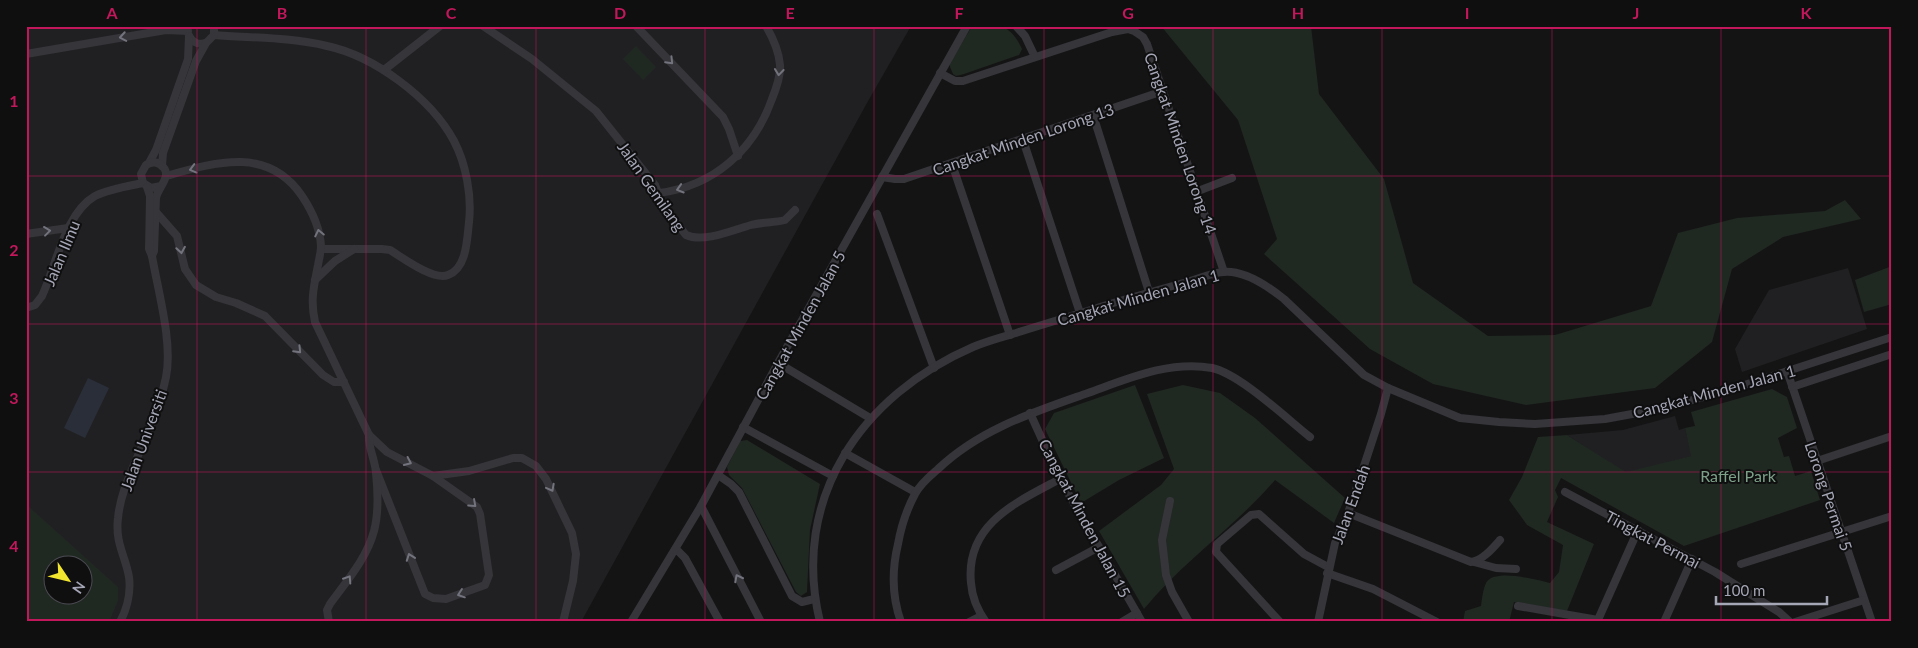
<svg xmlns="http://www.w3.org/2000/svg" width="1918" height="648" viewBox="0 0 1918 648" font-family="Lato,sans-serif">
<rect width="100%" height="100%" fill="#141415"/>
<g fill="#202022" fill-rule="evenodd">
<path d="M26 26H911L867 103 581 622H26ZM52 566H82V596H52Z"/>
<polygon points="1848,268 1867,329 1742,372 1735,349 1769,290"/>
<polygon points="1675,416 1679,430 1685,428 1692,456 1626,473 1567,435 1623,430"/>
</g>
<g fill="#202822" fill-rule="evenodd">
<path d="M972 26C998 26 1009 21 1022 49L1019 55 964 74 956 76 953 74 950 67V63Z"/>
<polygon points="1161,26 1311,26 1319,94 1384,179 1413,283 1488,336 1555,335 1651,306 1678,233 1737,218 1825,211 1845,200 1861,219 1783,237 1732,269 1712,342 1655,388 1526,405 1433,384 1370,349 1264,254 1277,239 1238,120"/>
<polygon points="636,46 656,67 643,80 623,59"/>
<polygon points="1892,266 1892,304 1864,312 1855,280"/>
<polygon points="1135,385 1164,458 1119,480 1081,503 1045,429 1054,413"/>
<path d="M1183 385 1220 393 1255 418 1345 498 1334 523 1275 480C1235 527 1183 561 1144 609L1099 531 1161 485 1174 469 1147 394Z"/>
<path d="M1772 389 1787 397 1797 428 1778 438 1784 457 1789 456 1795 476 1811 471 1820 500 1684 546 1561 478 1555 490 1558 497 1547 522 1594 544 1567 611 1514 602 1509 622H1463L1465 611 1481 606C1482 599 1483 589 1486 583 1494 568 1537 580 1550 583L1559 572 1563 545 1527 525 1509 500 1522 477 1538 437 1567 435 1626 472 1691 456 1685 428 1695 426 1691 412Z"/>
<polygon points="747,440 820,484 810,530 807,592 801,596 796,592 742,488 729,475 727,467 740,441"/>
<path d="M26 504 118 587V601L109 622H26ZM52 566H82V596H52Z"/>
</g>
<polygon fill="#2a2e39" points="88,378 109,388 85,438 64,428"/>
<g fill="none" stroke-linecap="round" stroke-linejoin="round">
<g stroke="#35353a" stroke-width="8">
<path d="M483 26 532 59 596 111 655 185 663 206 686 235C704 243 733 230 751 225 762 222 774 223 785 220L795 210"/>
<polyline points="636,26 723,117 729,129 738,156"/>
<polyline points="1016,26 1025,36 1035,57"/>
<path d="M214 35C251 38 290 37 327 46 374 56 431 98 454 141 466 164 472 196 469 222 467 239 467 268 448 275 434 281 403 258 390 250L382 249H321"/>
<path d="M189 36C193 43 198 45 206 43L214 35V26"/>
<polyline points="26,54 166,30 188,31"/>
<polyline points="384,70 440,26"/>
<polyline points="940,73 955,81 963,81 1112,32 1128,29 1134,31 1143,37 1147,44 1224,272"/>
<polyline points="1093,115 1149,292"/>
<polyline points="1023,140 1080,313"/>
<polyline points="149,163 156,150 188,59 189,36"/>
<polyline points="952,164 1010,335"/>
<polyline points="162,166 163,153 196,61 206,43"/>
<path d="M166 176C216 162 268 146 302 196 312 211 320 228 321 246 321 252 319 259 318 265 314 286 310 300 315 322L369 435 387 452 433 476 469 471 513 458H522L536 466 546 479 572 533 576 554 573 581 563 622"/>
<polyline points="882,177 895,179 904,179 1163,91"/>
<polyline points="1198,191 1232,178"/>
<path d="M659 193C714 186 754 150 772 99 776 89 781 76 780 65 779 52 773 38 766 26"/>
<polyline points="155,211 177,236 185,269 196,285 216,297 236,303 265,316 323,375 334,382 344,382"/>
<polyline points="877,214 934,368"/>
<polyline points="26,234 68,228"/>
<path d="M152 256 154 251 156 198C158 187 174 175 161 165 156 161 151 162 146 165L141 174 143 183 151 188 161 186"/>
<polyline points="315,280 335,261 354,249"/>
<path d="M26 308 35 305 42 296C56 266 65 213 95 196 109 189 128 186 143 183"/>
<polyline points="778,363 870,418"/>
<polyline points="1787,371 1872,622"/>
<polyline points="1792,387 1892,354"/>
<polyline points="1030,413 1060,479 1142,622"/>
<polyline points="743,427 833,476"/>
<polyline points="845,453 915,492"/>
<polyline points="1817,461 1892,436"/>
<polyline points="376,470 423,589 425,594 433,598 446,599 485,585 489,575 480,514 477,507 433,476"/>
<polyline points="718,475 731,484 739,492 792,596 802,602 814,599"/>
<polyline points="1565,492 1715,572 1779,612 1790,622"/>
<polyline points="1170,501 1162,540 1166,575 1172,592 1189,622"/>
<polyline points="701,506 761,622"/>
<path d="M1348 513 1471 562C1482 561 1493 548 1500 540"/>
<polyline points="676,549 685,558 720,622"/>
<polyline points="1474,562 1496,568 1516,569"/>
<polyline points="1741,564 1892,516"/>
<polyline points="1056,570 1099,547"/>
<polyline points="1327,573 1373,589 1437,622"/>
<polyline points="1518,606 1598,620"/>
<path d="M120 622C127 609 131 592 129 577 125 555 115 543 118 518 120 497 128 479 136 460 148 433 160 406 166 377 173 343 158 291 152 256L149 249 150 196 147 187"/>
<path d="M329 622 327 610 330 604C346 582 367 558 374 531 379 512 378 492 376 473 375 459 368 448 369 435"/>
<polyline points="631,622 701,506 778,363 967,26"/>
<path d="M820 622C790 498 862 395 973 347 987 341 1002 337 1016 333 1044 324 1072 316 1100 307 1129 298 1158 290 1187 282 1198 279 1211 273 1223 272 1244 270 1269 287 1284 299L1364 375 1388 388 1460 418 1499 422 1535 424 1605 419 1659 409 1726 391 1892 337"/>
<path d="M901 622C892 597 892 569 898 544 901 527 907 509 915 494 920 484 930 476 938 469 980 429 1034 412 1088 393 1127 379 1170 360 1212 368 1240 374 1286 418 1310 437"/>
<polyline points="969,622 981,616"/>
<path d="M986 622C978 611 972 597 971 583 965 524 1017 502 1060 479"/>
<polyline points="1122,622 1137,613"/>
<polyline points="1280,622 1216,552 1217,544 1251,515 1259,514 1304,554 1328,567"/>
<polyline points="1318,622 1335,543 1348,513 1362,472 1381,414 1388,388"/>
<polyline points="1597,622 1638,530"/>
<polyline points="1664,622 1692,559"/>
<polyline points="1795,622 1864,600"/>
</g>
</g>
<defs><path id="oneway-chevron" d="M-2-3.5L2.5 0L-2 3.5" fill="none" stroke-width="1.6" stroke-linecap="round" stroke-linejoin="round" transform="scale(1.25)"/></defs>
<g stroke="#73737e">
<use href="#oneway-chevron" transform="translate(123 37) rotate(170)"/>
<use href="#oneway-chevron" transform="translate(670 61) rotate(46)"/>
<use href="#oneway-chevron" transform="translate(779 72) rotate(96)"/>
<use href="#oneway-chevron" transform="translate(193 169) rotate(165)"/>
<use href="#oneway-chevron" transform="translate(680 189) rotate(163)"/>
<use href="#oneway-chevron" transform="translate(47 231) rotate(-7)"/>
<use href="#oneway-chevron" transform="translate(319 233) rotate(-102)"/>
<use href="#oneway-chevron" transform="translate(181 250) rotate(81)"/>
<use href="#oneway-chevron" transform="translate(298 350) rotate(46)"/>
<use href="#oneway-chevron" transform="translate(408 462) rotate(25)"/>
<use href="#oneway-chevron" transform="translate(551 488) rotate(62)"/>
<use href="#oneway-chevron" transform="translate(473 504) rotate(42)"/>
<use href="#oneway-chevron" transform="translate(410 557) rotate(-110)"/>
<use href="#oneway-chevron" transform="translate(738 578) rotate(-117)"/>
<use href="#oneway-chevron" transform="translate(348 579) rotate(-57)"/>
<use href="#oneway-chevron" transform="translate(461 594) rotate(161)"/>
</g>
<path fill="none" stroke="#c2185b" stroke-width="1" stroke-opacity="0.55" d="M197 26V622M366 26V622M536 26V622M705 26V622M874 26V622M1044 26V622M1213 26V622M1382 26V622M1552 26V622M1721 26V622M26 176H1892M26 324H1892M26 472H1892"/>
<g text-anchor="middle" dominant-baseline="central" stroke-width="4" stroke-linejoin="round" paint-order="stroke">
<g font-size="16" fill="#a5a6b6" stroke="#0f0f10">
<text transform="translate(1023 139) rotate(-19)">Cangkat Minden Lorong 13</text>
<text transform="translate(1181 143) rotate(71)">Cangkat Minden Lorong 14</text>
<text transform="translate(652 186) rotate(55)">Jalan Gemilang</text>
<text transform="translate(61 253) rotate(-67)">Jalan Ilmu</text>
<text transform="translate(1138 297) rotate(-16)">Cangkat Minden Jalan 1</text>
<text transform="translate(800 325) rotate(-61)">Cangkat Minden Jalan 5</text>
<text transform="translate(1714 391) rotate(-15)">Cangkat Minden Jalan 1</text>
<text transform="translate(143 440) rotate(-70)">Jalan Universiti</text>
<text transform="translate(1829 496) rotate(71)">Lorong Permai 5</text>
<text transform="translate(1350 504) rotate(-70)">Jalan Endah</text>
<text transform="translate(1085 518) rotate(62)">Cangkat Minden Jalan 15</text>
<text transform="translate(1653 539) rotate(28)">Tingkat Permai</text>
</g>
<g font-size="16" fill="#7ca188" stroke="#0f0f10">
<text x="1738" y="475">Raffel Park</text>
</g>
</g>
<rect width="1918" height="648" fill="none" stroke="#0f0f10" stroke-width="55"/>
<g transform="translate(68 580) rotate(125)"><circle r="24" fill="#0f0f10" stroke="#4b4b52"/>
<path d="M0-4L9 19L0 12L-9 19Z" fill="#f2e52f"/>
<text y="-8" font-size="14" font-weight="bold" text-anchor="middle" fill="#a5a6b6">N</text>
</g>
<path d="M1716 596v8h111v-8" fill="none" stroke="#a5a6b6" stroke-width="2.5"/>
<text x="1723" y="596" font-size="15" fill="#a5a6b6" stroke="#0f0f10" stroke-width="4" paint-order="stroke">100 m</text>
<rect x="28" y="28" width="1862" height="592" fill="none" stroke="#c2185b" stroke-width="2"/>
<g font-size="16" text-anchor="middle" font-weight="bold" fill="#c2185b">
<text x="112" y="19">A</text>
<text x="282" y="19">B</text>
<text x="451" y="19">C</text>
<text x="620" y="19">D</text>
<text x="790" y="19">E</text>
<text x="959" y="19">F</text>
<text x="1128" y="19">G</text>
<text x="1298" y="19">H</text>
<text x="1467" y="19">I</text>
<text x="1636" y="19">J</text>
<text x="1806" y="19">K</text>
<text x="14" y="107">1</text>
<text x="14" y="256">2</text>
<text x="14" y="404">3</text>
<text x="14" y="552">4</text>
</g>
</svg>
